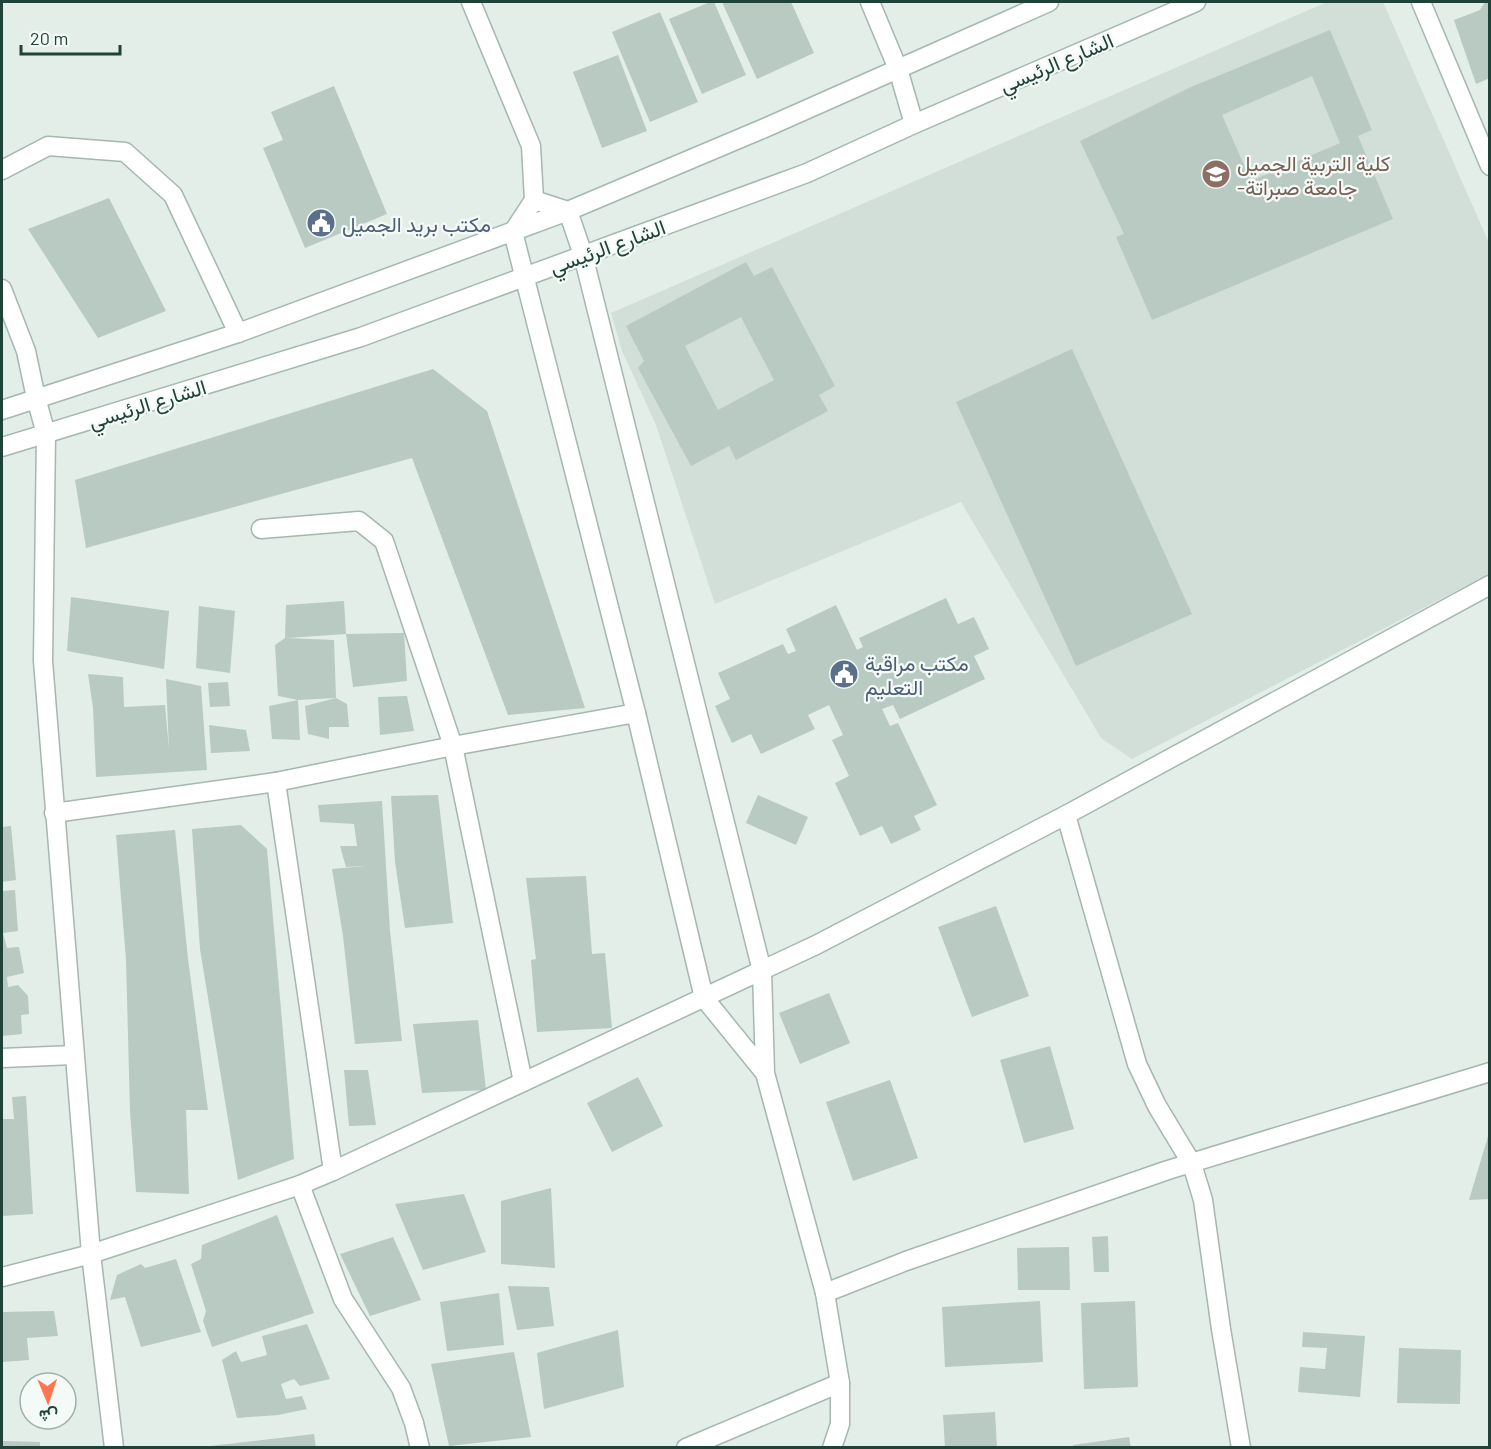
<svg xmlns="http://www.w3.org/2000/svg" width="1491" height="1449" viewBox="0 0 1491 1449" font-family="Barlow,Vazirmatn,sans-serif">
<rect width="100%" height="100%" fill="#e3eee9"/>
<polygon fill="#d1dfd8" points="1327,2 1383,2 1489,243 1489,574 1132,759 1101,738 961,502 715,604 656,425 622,351 611,313"/>
<g fill="#b8cac2" fill-rule="evenodd">
<polygon points="710,2 714,2 746,75 702,94 669,19"/>
<polygon points="722,2 791,2 814,53 757,79"/>
<polygon points="1485,2 1490,2 1490,78 1476,84 1454,20 1480,10"/>
<polygon points="660,12 698,102 650,122 612,32"/>
<path d="M1330 30 1372 130 1358 136 1393 219 1152 320 1116 237 1124 234 1080 141 1191 87ZM1312 76 1340 143 1251 181 1222 115Z"/>
<polygon points="618,55 647,131 602,148 573,72"/>
<polygon points="334,86 387,214 305,248 263,148 283,140 271,112"/>
<polygon points="109,198 166,311 98,338 28,229"/>
<path d="M746 262 754 276 772 267 835 386 819 395 828 411 736 460 729 446 691 466 638 368 644 361 626 326ZM741 317 774 380 718 410 685 346Z"/>
<polygon points="1072,349 1192,614 1076,666 956,402"/>
<polygon points="433,369 487,411 585,708 508,715 412,458 86,548 75,480"/>
<polygon points="71,597 169,611 164,669 67,651"/>
<polygon points="946,598 958,624 974,617 989,649 974,656 985,679 900,719 893,705 882,709 890,726 898,723 937,805 914,816 921,830 891,844 882,826 860,836 835,783 849,776 832,740 843,735 829,705 808,715 815,729 761,754 751,734 732,743 715,706 730,699 718,673 783,644 788,654 796,651 786,629 836,605 857,650 863,647 859,638"/>
<polygon points="344,601 346,634 287,638 334,640 336,698 347,704 349,727 329,727 329,739 308,734 305,706 336,698 298,700 278,696 275,645 285,638 286,605"/>
<polygon points="199,606 235,611 230,673 196,668"/>
<polygon points="404,633 407,681 353,687 346,634"/>
<polygon points="88,674 123,677 124,707 165,705 169,750 166,679 201,686 207,770 96,777 93,708"/>
<polygon points="228,682 230,706 210,707 208,683"/>
<polygon points="407,696 414,731 380,735 378,697"/>
<polygon points="298,700 300,740 272,739 269,706"/>
<polygon points="209,725 246,730 250,751 211,753"/>
<polygon points="438,795 453,923 405,928 395,862 391,796"/>
<polygon points="758,795 808,817 796,845 746,823"/>
<polygon points="382,801 390,931 402,1041 355,1044 343,936 332,869 366,866 346,867 340,846 357,846 354,824 320,822 318,805"/>
<polygon points="241,825 267,849 294,1159 238,1180 200,949 192,829"/>
<polygon points="11,826 16,880 2,882 2,827"/>
<polygon points="175,830 188,959 208,1110 186,1110 189,1194 136,1192 130,1111 126,960 116,835"/>
<polygon points="586,876 592,954 605,953 612,1028 537,1032 531,960 536,959 526,878"/>
<polygon points="15,890 18,931 3,933 7,948 19,947 24,973 7,977 8,987 18,985 28,996 29,1014 21,1015 22,1034 2,1036 2,891"/>
<polygon points="996,906 1029,996 972,1017 938,927"/>
<polygon points="829,993 850,1043 800,1064 779,1013"/>
<polygon points="478,1020 486,1090 422,1093 413,1024"/>
<polygon points="1050,1046 1074,1129 1024,1143 1000,1060"/>
<polygon points="344,1070 368,1070 376,1125 349,1126"/>
<polygon points="638,1077 663,1126 612,1152 587,1103"/>
<polygon points="890,1080 918,1158 853,1181 826,1102"/>
<polygon points="26,1096 33,1214 2,1216 2,1119 14,1119 12,1097"/>
<polygon points="1489,1133 1490,1199 1469,1200"/>
<polygon points="551,1188 555,1268 501,1264 501,1201"/>
<polygon points="464,1194 486,1252 423,1270 395,1204"/>
<polygon points="277,1215 314,1313 212,1347 203,1321 206,1311 191,1264 201,1259 202,1245"/>
<polygon points="1108,1236 1109,1272 1094,1272 1092,1237"/>
<polygon points="393,1237 421,1300 370,1316 340,1254"/>
<polygon points="1069,1247 1070,1290 1018,1290 1017,1248"/>
<polygon points="176,1259 201,1332 141,1347 125,1297 110,1300 117,1275 141,1264 145,1268"/>
<polygon points="508,1286 549,1287 554,1326 517,1330"/>
<polygon points="499,1293 504,1345 447,1351 440,1302"/>
<polygon points="1040,1301 1043,1362 945,1367 942,1307"/>
<polygon points="1135,1301 1138,1387 1084,1389 1081,1303"/>
<polygon points="54,1311 58,1336 27,1338 29,1360 2,1362 2,1312"/>
<polygon points="307,1324 330,1379 300,1386 294,1379 281,1384 286,1399 302,1396 307,1409 278,1415 237,1418 222,1360 236,1351 241,1362 267,1355 262,1336"/>
<polygon points="618,1330 624,1387 544,1409 537,1353"/>
<polygon points="1303,1332 1365,1336 1360,1397 1298,1392 1300,1367 1325,1369 1327,1348 1302,1347"/>
<polygon points="1399,1348 1461,1350 1460,1404 1397,1403"/>
<polygon points="514,1352 531,1437 449,1446 431,1364"/>
<polygon points="995,1412 997,1448 945,1448 943,1415"/>
<polygon points="314,1434 316,1448 210,1448 210,1446"/>
<polygon points="1129,1437 1131,1448 1073,1448 1073,1445"/>
<polygon points="2,1441 40,1442 40,1448 2,1448"/>
</g>
<g fill="none" stroke-linecap="round" stroke-linejoin="round">
<g stroke="#a5b7b0" stroke-width="21">
<g id="minor">
<polyline points="471,2 531,146 534,200"/>
<polyline points="870,2 898,69 914,124"/>
<polyline points="1421,2 1490,166"/>
<polyline points="2,170 48,146 125,152 173,195 238,333"/>
<polyline points="2,289 26,351 36,398 46,434 43,661 91,1254 114,1448"/>
<polyline points="2,410 238,333 568,211 767,127 1049,2"/>
<polyline points="2,447 361,337 807,173 914,124 1196,2"/>
<polyline points="261,529 359,521 384,541 453,746 523,1082"/>
<polyline points="276,782 333,1171"/>
<polyline points="54,813 276,782 453,746 636,713"/>
<polyline points="1066,815 1137,1064 1157,1106 1192,1164 1203,1200 1221,1329 1241,1448"/>
<polyline points="2,1058 74,1055"/>
<polyline points="765,1073 704,998 636,713 513,232 534,200 568,211 583,255 762,971 765,1073 825,1293 840,1383 840,1424 832,1448"/>
<polyline points="300,1185 343,1299 401,1388 414,1423 420,1448"/>
<polyline points="2,1277 91,1254 300,1185 333,1171 816,945 1066,815 1490,585"/>
<polyline points="825,1293 906,1261 1168,1170 1490,1072"/>
<polyline points="686,1448 840,1383"/>
</g>
</g>
<use href="#minor" stroke="#fff" stroke-width="18"/>
</g>
<defs>
<g id="university-disc" transform="scale(1.5)"><circle r="9.5" fill="#8d6e63" stroke="#f4faf7"/><path d="M0-5L7-2L0 1L-7-2ZM-4 1L0 2.5L4 1V4Q0 6-4 4Z" fill="#fff"/></g>
<g id="civic-disc" transform="scale(1.5)"><circle r="9.5" fill="#5c6f8a" stroke="#f4faf7"/><path d="M-.6-6.5H3V-4.5H.6V-3L4-1V1h2V6H-6V1h2V-1L-.6-3ZM-1.2 2.5V6h2.4V2.5Z" fill="#fff"/></g>
</defs>
<g fill-rule="evenodd">
<use href="#university-disc" x="1216" y="174"/>
<use href="#civic-disc" x="321" y="223"/>
<use href="#civic-disc" x="844" y="674"/>
</g>
<g text-anchor="middle" dominant-baseline="central" stroke-width="4.5" stroke-linejoin="round" paint-order="stroke">
<g font-size="21" fill="#204238" stroke="#f4faf7">
<text transform="translate(1056 62) rotate(-23)">الشارع الرئيسي</text>
<text transform="translate(607 246) rotate(-20)">الشارع الرئيسي</text>
<text transform="translate(147 403) rotate(-17)">الشارع الرئيسي</text>
</g>
<g font-size="21" fill="#785e54" stroke="#f4faf7" text-anchor="start">
<text x="1237" y="162">كلية التربية الجميل<tspan x="1237" dy="24">-جامعة صبراتة</tspan></text>
</g>
<g font-size="21" fill="#4e5e75" stroke="#f4faf7" text-anchor="start">
<text x="342" y="223">مكتب بريد الجميل</text>
<text x="865" y="662">مكتب مراقبة<tspan x="865" dy="24">التعليم</tspan></text>
</g>
</g>
<rect width="1491" height="1449" fill="none" stroke="#204238" stroke-width="6"/>
<g transform="translate(48 1401) rotate(178)"><circle r="28" fill="#f4faf7" stroke="#9fb0ab" stroke-width="1.5"/>
<path d="M0-4.5L10 22L0 15L-10 22Z" fill="#ff7751"/>
<text y="-9" font-size="16" font-weight="bold" text-anchor="middle" fill="#204238">ش</text>
</g>
<path d="M21 45v9h99v-9" fill="none" stroke="#204238" stroke-width="3"/>
<text x="30" y="45" font-size="18" fill="#204238" stroke="#f4faf7" stroke-width="4.5" paint-order="stroke">20 m</text>
</svg>
